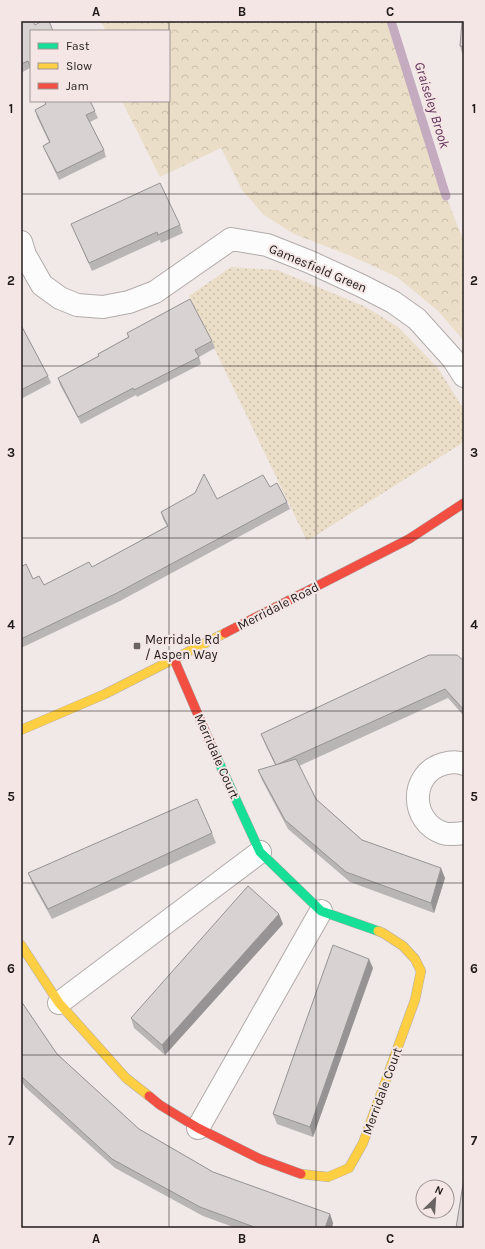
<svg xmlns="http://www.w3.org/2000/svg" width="485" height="1249" viewBox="0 0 485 1249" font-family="Karla,sans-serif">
<defs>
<pattern id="grass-dots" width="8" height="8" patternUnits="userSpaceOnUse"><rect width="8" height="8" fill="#ebdec8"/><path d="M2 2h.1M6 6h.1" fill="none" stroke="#c9beab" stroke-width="1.8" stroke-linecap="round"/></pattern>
<pattern id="park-crowns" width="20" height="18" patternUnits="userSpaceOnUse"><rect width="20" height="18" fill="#ebdec8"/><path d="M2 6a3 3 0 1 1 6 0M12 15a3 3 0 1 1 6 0" fill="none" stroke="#c9beab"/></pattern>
</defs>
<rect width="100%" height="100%" fill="#f0e9e8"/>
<polygon fill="url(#grass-dots)" points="231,267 277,270 366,307 398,327 438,368 464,410 464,442 307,541 189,296"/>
<polygon fill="url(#park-crowns)" points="101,21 391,21 446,196 460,232 464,238 464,341 438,311 397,277 351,256 294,234 264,215 242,190 221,148 160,177 122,101 169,101 169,31 106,31"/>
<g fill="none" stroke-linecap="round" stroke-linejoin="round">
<polyline stroke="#c5abbf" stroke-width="9" points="391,21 446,196"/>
<g stroke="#b1abaa" stroke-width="24">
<g id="street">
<polyline points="21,242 25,255 42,285 60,298 77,305 103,307 129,302 155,292 231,239 267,245 310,262 362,286 393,302 417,319 453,359 464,376"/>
<path d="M464 764C457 761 450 762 443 764 409 774 410 822 443 833 449 835 457 834 464 833"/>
<polyline points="59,1003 260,852"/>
<polyline points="198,1128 321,911"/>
</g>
</g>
<g stroke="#b1abaa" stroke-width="10">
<polyline id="fast" points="211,745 260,852 321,911 378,931"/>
</g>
<g stroke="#b1abaa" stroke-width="10">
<g id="slow">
<polyline points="21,730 105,694 225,633"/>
<polyline points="21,945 59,1003 126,1078 149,1096"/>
<polyline points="301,1174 328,1177 349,1168 363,1143 415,1000 421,971 415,959 403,946 383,933 378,931"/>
</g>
</g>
<g stroke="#b1abaa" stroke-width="10">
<g id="jam">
<polyline points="225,633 409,539 464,503"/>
<polyline points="174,659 211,745"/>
<polyline points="149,1096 160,1105 198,1128 260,1159 301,1174"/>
</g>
</g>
<use href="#street" stroke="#fdfcfc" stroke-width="22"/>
<use href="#fast" stroke="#16e098" stroke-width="9"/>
<use href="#slow" stroke="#ffcf43" stroke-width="9"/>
<use href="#jam" stroke="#f24e42" stroke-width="9"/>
</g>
<g fill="#bab5b5">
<polygon points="21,21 31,31 31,70 30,68 21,73"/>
<polygon points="464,21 464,54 462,53 460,46"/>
<polygon points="44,101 90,101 98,118 90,122 104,150 106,157 59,180 46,153 43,146 49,142 37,117 35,110 46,104"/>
<polygon points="71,224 180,225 183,233 161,243 160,240 92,271"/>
<polygon points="21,325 48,376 51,383 21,399"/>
<polygon points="127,333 212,341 215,348 199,357 201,364 137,397 136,395 81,424 60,385 58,378 98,356 98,354 128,337"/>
<polygon points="270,487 287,502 290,509 120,601 21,648 21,567 33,579 44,585 92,567 167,526 163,519 161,512"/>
<polygon points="464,661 464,716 448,698 299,766 316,799 362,840 445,878 434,913 350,882 288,829 262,780 258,770 275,765 265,744 261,734"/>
<polygon points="212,833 216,843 52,919 32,883 28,873"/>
<polygon points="283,924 165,1055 134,1028 131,1018"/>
<polygon points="373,968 313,1137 277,1124 273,1114"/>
<polygon points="21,1001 57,1054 139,1129 213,1172 330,1214 333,1223 332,1228 236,1228 203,1216 115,1168 25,1087 21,1080"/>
</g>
<g fill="#979394">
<polygon points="441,868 445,878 434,913 431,903"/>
<polygon points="279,914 283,924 165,1055 162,1045"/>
<polygon points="369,959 373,968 313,1137 310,1127"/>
<polygon points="330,1214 333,1223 332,1228 325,1228"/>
</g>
<g fill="#d8d2d3" stroke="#979394">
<polygon points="21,21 33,21 35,25 42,21 49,21 53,31 31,31 31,69 28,61 21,64"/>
<polygon points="462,21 464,21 464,48 464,47 460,46"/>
<polygon points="44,101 90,101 95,111 86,115 104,150 57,173 43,146 50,142 35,110 46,104"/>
<polygon points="160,183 180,225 158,235 157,232 89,263 71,224"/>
<polygon points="190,299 212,341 195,350 199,357 134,390 133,388 78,417 58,378 99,356 98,354 129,337 127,333"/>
<polygon points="21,325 48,376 21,390"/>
<polygon points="204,474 217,499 263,475 270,487 277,483 287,502 117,593 21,639 21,567 26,564 33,579 39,576 44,585 89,562 92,567 168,526 161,512 195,493"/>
<polygon points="429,655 457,655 464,661 464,710 445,689 276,765 261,734"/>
<polygon points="296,759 316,799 362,840 441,868 431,903 346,872 285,820 258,770"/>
<polygon points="197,799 212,833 48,909 28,873"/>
<polygon points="248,886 279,914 162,1045 131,1018"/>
<polygon points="333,945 369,959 310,1127 273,1114"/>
<polygon points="21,1001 57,1054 139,1129 213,1172 330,1214 325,1228 257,1228 200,1207 112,1159 21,1076"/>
<polygon points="464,1178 464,1228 456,1228"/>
</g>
<path fill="none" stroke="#201b1a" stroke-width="1" stroke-opacity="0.55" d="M169 21V31M316 21V1228M169 31V101M169 101V1228M21 194H464M21 366H464M21 538H464M21 711H464M21 883H464M21 1055H464"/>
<rect fill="#696362" stroke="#f4e6e4" stroke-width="1.5" x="133" y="642" width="8" height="8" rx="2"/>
<g text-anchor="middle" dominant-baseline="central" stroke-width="4" stroke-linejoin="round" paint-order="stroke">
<g font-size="13" fill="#201b1a" stroke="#f4e6e4">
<text transform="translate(318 268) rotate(23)">Gamesfield Green</text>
<text transform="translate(278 606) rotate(-27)">Merridale Road</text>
<text transform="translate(217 756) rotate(66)">Merridale Court</text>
<text transform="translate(382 1091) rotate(-70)">Merridale Court</text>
</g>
<g font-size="13" fill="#201b1a" stroke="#f4e6e4" text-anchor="start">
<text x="145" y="639">Merridale Rd<tspan x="145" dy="15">/ Aspen Way</tspan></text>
</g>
<g font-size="14" font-style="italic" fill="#5f3159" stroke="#f4e6e4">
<text transform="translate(432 105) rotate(73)">Graiseley Brook</text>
</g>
</g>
<rect width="485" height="1249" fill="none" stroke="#f4e6e4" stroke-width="44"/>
<rect x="30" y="30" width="140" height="72" fill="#f4e6e4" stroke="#9f9593"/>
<rect x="38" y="43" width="20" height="6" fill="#16e098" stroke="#9f9593"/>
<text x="66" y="50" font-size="12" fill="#201b1a">Fast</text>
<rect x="38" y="63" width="20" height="6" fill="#ffcf43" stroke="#9f9593"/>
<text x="66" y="70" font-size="12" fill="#201b1a">Slow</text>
<rect x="38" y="83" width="20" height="6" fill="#f24e42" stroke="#9f9593"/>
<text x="66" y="90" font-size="12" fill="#201b1a">Jam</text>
<g transform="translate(435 1199) rotate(25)"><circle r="19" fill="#f4e6e4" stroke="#9f9593"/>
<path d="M0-3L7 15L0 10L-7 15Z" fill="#696362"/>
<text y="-6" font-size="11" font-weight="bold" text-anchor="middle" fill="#201b1a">N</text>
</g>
<rect x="22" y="22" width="441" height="1205" fill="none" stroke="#201b1a" stroke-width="1.5"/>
<g font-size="13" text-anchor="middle" font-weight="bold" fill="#201b1a">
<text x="96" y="16">A</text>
<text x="242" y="16">B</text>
<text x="390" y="16">C</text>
<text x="11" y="113">1</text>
<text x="474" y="113">1</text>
<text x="11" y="285">2</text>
<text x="474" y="285">2</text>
<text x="11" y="457">3</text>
<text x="474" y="457">3</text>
<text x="11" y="629">4</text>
<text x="474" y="629">4</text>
<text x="11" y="801">5</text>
<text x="474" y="801">5</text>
<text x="11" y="973">6</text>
<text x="474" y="973">6</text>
<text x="11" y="1145">7</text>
<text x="474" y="1145">7</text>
<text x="96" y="1243">A</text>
<text x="242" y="1243">B</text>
<text x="390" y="1243">C</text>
</g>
</svg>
